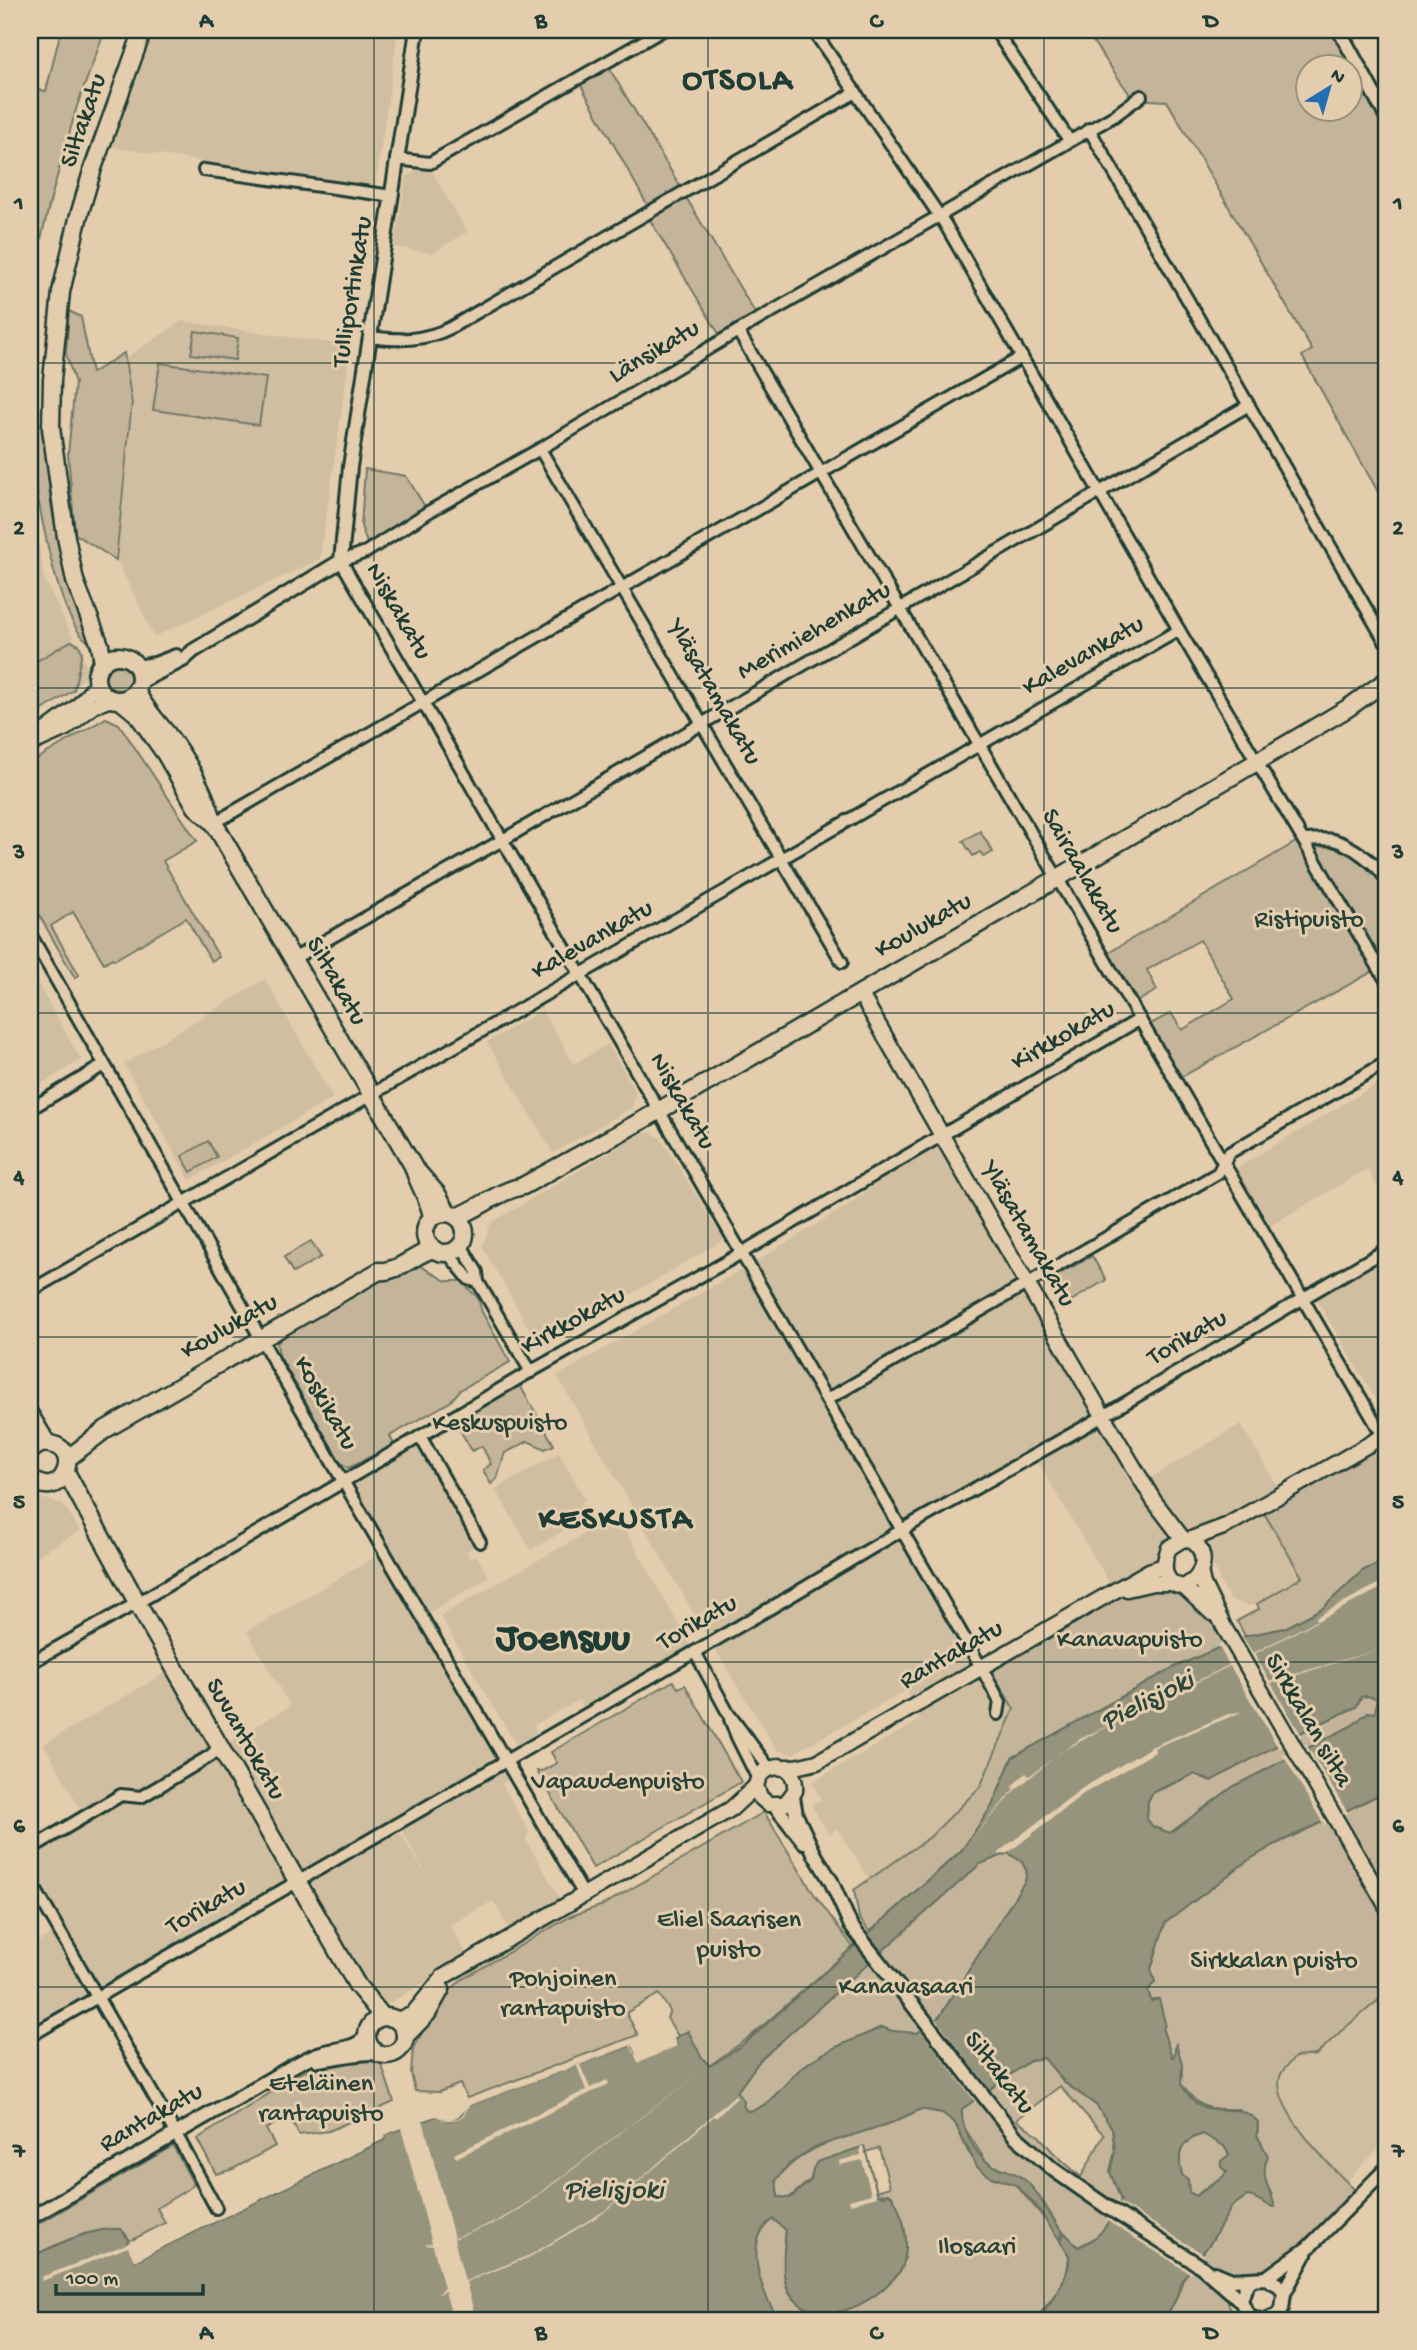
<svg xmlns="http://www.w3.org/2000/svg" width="1417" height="2350" viewBox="0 0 1417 2350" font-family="'Gochi Hand',sans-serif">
<rect width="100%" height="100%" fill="#e4cdad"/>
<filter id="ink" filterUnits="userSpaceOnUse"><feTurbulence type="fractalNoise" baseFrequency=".0143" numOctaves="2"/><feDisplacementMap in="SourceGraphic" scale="14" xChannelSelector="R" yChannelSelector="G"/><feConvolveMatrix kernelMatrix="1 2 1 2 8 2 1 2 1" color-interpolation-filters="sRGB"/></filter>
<g filter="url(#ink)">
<g fill="#d0bea1">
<polygon points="154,30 398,30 375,189 111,147"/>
<polygon points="428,164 467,232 432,253 394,247 406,177"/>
<polygon points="182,321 351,346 320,559 154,637 117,560 134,404 126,358"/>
<polygon points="30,491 44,578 91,675 30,711"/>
<polygon points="30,970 81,1060 30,1091"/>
<polygon points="265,979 333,1098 190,1180 124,1064"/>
<polygon points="542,1010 574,1064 608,1044 636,1092 632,1108 553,1153 487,1042"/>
<polygon points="1387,1078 1387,1203 1367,1169 1263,1230 1230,1172"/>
<polygon points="652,1133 661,1139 723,1238 722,1241 540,1348 482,1246 491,1223 640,1134"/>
<polygon points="939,1138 1168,1533 1159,1561 1113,1589 1034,1456 906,1530 982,1665 991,1670 1014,1709 980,1787 930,1837 869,1879 837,1829 829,1834 811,1805 821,1799 812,1782 920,1720 906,1691 792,1754 777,1750 709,1640 557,1376 763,1257 848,1205"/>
<polygon points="1387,1247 1387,1415 1384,1413 1311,1290"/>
<polygon points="1241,1424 1286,1501 1264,1514 1302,1577 1257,1604 1248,1606 1231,1600 1219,1582 1218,1575 1195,1530 1178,1528 1147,1480"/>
<polygon points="424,1436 483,1541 466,1552 470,1559 476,1555 489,1577 421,1617 511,1777 502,1784 529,1831 526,1840 562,1902 511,1932 493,1901 450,1925 468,1957 374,2012 298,1882 396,1826 431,1883 397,1821 30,2035 30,1947 59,1929 30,1879 30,1850 84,1816 44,1744 172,1669 219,1748 290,1706 247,1631 384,1552 344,1481"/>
<polygon points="559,1453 585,1499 581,1502 589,1516 531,1550 495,1489"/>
<polygon points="30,1495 63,1504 80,1531 30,1560"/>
<polygon points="617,1515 693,1650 586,1711 579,1700 534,1725 540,1738 519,1750 440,1616"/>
<polygon points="1387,1993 1387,2140 1346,2182 1295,2124 1280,2093 1281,2075 1295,2057 1316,2055 1340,2032"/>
</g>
<g fill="#c4b59a" stroke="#727967" stroke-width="2" fill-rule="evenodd">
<polygon points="61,30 82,34 83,30 105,30 77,106 51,198 30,284 30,88 46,91"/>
<path d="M1085 30H1334L1387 129V508L1302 356 1312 350 1167 101 1133 99ZM1308 66H1350V108H1308Z"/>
<polygon points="606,63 683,191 650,210 578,80"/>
<polygon points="684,194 755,313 719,334 647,215"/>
<polygon points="69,311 81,317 92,373 124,353 132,403 116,560 75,534 68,454 75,383 66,354"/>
<polygon points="195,331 238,338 235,360 191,354"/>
<polygon points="160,363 266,378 259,425 153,410"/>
<path d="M44 425C47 470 50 517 63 560 72 587 83 615 94 642L90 643C55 623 34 480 30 439V427Z"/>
<polygon points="365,469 406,476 427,510 367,543 361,526"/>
<polygon points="71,641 79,645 82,652 74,690 30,718 30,665"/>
<circle cx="118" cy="678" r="12"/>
<polygon points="106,718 119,724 197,841 163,861 219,957 211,961 186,918 114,960 112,958 104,963 73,912 51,926 79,975 75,978 30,899 30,763"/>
<polygon points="980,831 993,852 984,857 980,852 973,856 963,841"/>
<polygon points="1306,836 1368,854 1387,871 1387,956 1381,967 1178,1079 1147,1026 1171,1013 1182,1030 1234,999 1200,940 1147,970 1157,990 1135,1003 1106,954"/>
<polygon points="208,1141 217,1157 191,1172 182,1156"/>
<polygon points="311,1241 321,1257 293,1273 284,1257"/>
<polygon points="1092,1256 1106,1280 1061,1307 1051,1291 1050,1282 1055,1276"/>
<polygon points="412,1261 446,1281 461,1281 478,1298 482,1312 510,1362 460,1390 450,1402 390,1436 394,1445 348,1468 340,1462 279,1355 277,1343 287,1333"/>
<polygon points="518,1382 554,1445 545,1449 528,1441 505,1453 497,1479 491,1484 483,1470 491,1464 482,1446 472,1451 453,1418"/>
<polygon points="1387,1441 1387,1559 1362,1571 1323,1608 1285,1628 1245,1636 1237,1621 1259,1609 1257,1604 1302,1577 1264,1513"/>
<path d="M1164 1586C1197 1596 1210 1617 1229 1644L1175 1667 1012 1758 992 1806 965 1847 870 1932 859 1918 854 1890 930 1837 980 1787 1014 1709 991 1670 1117 1596Z"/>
<polygon points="673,1681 678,1688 685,1685 741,1782 593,1868 537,1771 542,1771 557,1763 551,1752"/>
<polygon points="1368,1696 1377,1698 1376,1714 1368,1712 1353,1725 1234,1786 1170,1833 1153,1827 1147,1819 1148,1801 1153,1793 1194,1774 1304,1731 1356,1707 1361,1697"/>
<path d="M1387 1791V1993L1340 2032 1316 2055 1295 2057C1291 2062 1284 2068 1281 2074 1267 2105 1336 2172 1357 2192L1274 2269 1243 2274 1228 2303 1234 2320H1164L1176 2299 1183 2279 1211 2242 1232 2206 1247 2196 1272 2195 1263 2179V2147L1257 2135 1258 2127 1239 2109C1207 2109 1201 2110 1181 2084L1182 2064 1176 2045 1174 2056 1171 2057 1163 2030 1158 1999 1151 2001 1148 1990 1155 1982 1151 1969 1165 1923 1247 1861 1274 1845Z"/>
<polygon points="764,1812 814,1894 853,1947 751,2036 709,2066 702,2058 688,2032 678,2036 667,2018 670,2011 659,1994 626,2013 638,2035 467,2098 460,2084 439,2092 415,2091 411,2073 413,2049 442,1998 461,1980 571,1916 603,1905"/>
<path d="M1008 1853 1022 1862 1027 1872 1025 1881 940 2016 920 2035 892 2031 882 2027C859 2038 823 2052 803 2067 785 2080 770 2110 747 2111L743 2106 744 2101 737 2092 760 2060 980 1864Z"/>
<polygon points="361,2057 371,2057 381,2063 394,2102 329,2131 299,2135 289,2116 266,2129 275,2146 233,2169 216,2174 197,2139 305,2071"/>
<path d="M1044 2058 1065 2083 1096 2105 1112 2128 1115 2151 1110 2172 1121 2200 1101 2235 1078 2247 1060 2229 1043 2202 1006 2170 994 2166 985 2160 962 2124V2109L1031 2060ZM1060 2086 1104 2135 1081 2177 1053 2152 1038 2135 1016 2120Z"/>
<path d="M921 2109 942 2113 949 2117 955 2123 968 2152 991 2177 1016 2185 1056 2232 1069 2256 1067 2272 1059 2289 1035 2320H779C761 2294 741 2241 773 2219L786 2230C785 2247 780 2279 790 2294 815 2329 864 2308 888 2284 893 2279 899 2274 902 2267 911 2241 903 2219 892 2195L888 2193 878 2195 876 2191 890 2187 879 2148 865 2152 864 2147 813 2169 811 2179 789 2198 778 2197 776 2180C807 2141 847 2138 891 2122 901 2119 911 2114 921 2109Z"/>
<path d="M1203 2134 1224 2146 1230 2155 1224 2178 1210 2184 1196 2196 1188 2192C1179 2168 1169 2144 1203 2134Z"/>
<path d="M173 2146 194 2185 157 2208 165 2223 130 2241 125 2233C96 2222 58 2245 30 2257V2229Z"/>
</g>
<path fill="#96947d" stroke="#667160" stroke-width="2" fill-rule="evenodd" d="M1387 1559V1791L1274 1845 1247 1861 1165 1923 1151 1969 1155 1982 1148 1990 1151 2001 1159 1999 1165 2023 1163 2031 1172 2057 1174 2056 1176 2043 1182 2064 1181 2084C1185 2090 1190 2098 1195 2102 1215 2118 1239 2100 1258 2122L1257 2135 1268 2156C1259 2176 1270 2188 1275 2207 1264 2205 1258 2197 1247 2196L1232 2206 1211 2242 1183 2279 1176 2299 1164 2320H1035C1047 2310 1072 2273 1069 2256 1067 2251 1062 2245 1060 2241L1065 2233 1078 2247C1102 2239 1109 2221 1121 2200L1110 2172 1115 2151 1112 2128 1096 2105 1065 2083 1044 2058 1031 2060 962 2109C961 2128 974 2154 991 2165 1000 2170 1012 2170 1021 2177 1040 2190 1048 2216 1063 2232L1059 2239 1036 2206 1016 2185 991 2177 977 2167 955 2123 942 2113 921 2109 891 2123 815 2147 789 2164 776 2180 778 2197 790 2198 811 2180 813 2169 817 2162 864 2146 878 2195 885 2196 888 2193C897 2199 899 2211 903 2221 907 2236 907 2253 902 2268 899 2274 893 2279 888 2284 864 2309 814 2329 790 2293 780 2278 784 2247 786 2230L773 2219C741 2240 762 2295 779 2320H30V2257C55 2246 94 2226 121 2229L130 2241 127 2242 135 2261 386 2139 384 2135 437 2116C452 2125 461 2118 470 2105L631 2046 638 2062 677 2045 674 2039 688 2031 702 2058 710 2066 744 2044 961 1851 992 1806 1012 1758 1175 1667 1245 1636 1285 1628 1323 1608 1362 1571ZM1368 1696 1377 1698 1375 1713 1368 1712 1353 1725 1234 1786 1170 1833 1153 1827 1147 1819 1148 1801 1153 1792 1194 1774 1211 1781 1304 1731 1356 1707 1361 1697ZM1008 1853 1022 1862 1027 1872 1025 1881 940 2016 917 2033 892 2031 882 2027C855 2040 827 2048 803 2067 786 2080 769 2110 747 2111L743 2106 744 2101 737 2092 760 2060 980 1864ZM1203 2134 1224 2146 1229 2155 1221 2161V2167L1227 2172C1222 2180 1205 2189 1196 2196L1189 2192 1188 2179 1182 2175C1177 2154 1179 2141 1203 2134Z"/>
<g fill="#e4cdad">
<polygon points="1387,1579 1387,1585 1254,1654 1270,1681 1387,1647 1271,1683 1302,1736 1279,1749 1230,1666 1102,1729 1060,1753 1015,1790 965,1847 1014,1789 1012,1786 1026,1773 1029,1776 1080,1739 1229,1665 1218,1645 1241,1634 1253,1653 1317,1620 1316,1617"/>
<polygon points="1242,1712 1154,1748 1155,1752 1083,1794 1008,1853 998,1855 1001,1850 1081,1789 1153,1746 1231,1713"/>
<polygon points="1306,1744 1348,1813 1324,1825 1283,1755"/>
<polygon points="934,2016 992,2092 976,2103 919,2028"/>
<polygon points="674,2039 677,2046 638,2063 630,2046 580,2065 590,2088 607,2080 609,2084 456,2158 454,2154 586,2090 577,2066 470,2105 463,2117 454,2120 444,2120 436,2116 423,2120 454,2238 499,2220 521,2207 709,2066 522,2208 500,2221 454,2239 465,2281 530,2255 604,2211 735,2095 738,2096 716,2118 714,2116 602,2214 530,2257 466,2282 476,2320 453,2320 445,2291 437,2295 444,2288 433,2246 424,2245 432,2243 401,2128 385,2135 386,2138 134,2261 128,2247 42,2281 41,2277 127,2244 133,2239 131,2244 136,2256 381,2137 383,2132 384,2134 414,2120 437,2114 444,2119 454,2119 462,2116 469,2104 631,2045 635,2055 638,2054 640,2058 673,2044 671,2040"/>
<polygon points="863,2146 877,2197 850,2204 849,2200 871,2194 862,2160 840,2165 839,2161 861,2155 860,2147"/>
<polygon points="1117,2201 1205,2255 1191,2274 1106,2220"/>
</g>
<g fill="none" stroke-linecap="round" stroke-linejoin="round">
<g stroke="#1f3d34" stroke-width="16">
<g id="minor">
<polyline points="813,30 945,224 1179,630 1387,982"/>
<polyline points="995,30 1069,140"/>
<polyline points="1089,129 1385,641"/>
<polyline points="396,159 430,163 663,30"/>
<polyline points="204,170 392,196"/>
<polyline points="738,331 1383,1436"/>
<path d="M370 337C399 341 424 341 450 328L856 92"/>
<polyline points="540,449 842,962"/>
<polyline points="214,823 1022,357"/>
<path d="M1304 840C1313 840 1325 838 1333 840 1350 844 1381 866 1387 882"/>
<polyline points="30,934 293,1395 584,1895"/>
<polyline points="293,959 513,834 1249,405"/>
<polyline points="1379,967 1387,950"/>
<polyline points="30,1109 104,1065"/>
<polyline points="461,1245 477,1272 478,1282 531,1372"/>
<polyline points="447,1252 469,1279 478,1282"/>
<polyline points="30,1291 1179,630"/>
<polyline points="828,1399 1218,1173 1229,1153 1387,1062"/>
<polyline points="420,1436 480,1542"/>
<polyline points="695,1652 728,1713 769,1768"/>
<polyline points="30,1663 151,1595 521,1377 731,1259 1140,1019"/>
<polyline points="998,1714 1000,1702 981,1667 341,561 366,552 430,511 540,449 738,331 1114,116 1141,96"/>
<polyline points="730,1719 737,1737 758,1779"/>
<polyline points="30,1849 121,1795 141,1797 210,1756 220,1747"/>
<polyline points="30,1880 181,2143 216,2208"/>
<polyline points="30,2036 774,1606 912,1524 1086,1426 1387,1249"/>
</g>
</g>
<g stroke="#1f3d34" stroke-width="18">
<g id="tertiary">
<polyline points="1339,30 1387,118"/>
<polyline points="137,667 155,664 176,656"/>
<polyline points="140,682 183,660 193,651 341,561 350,467 417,30"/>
<polyline points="793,1797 796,1815 815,1855 831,1881 851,1926 1015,2136 1054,2170 1110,2209 1202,2267 1241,2301"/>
<polyline points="775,1806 804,1842"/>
<path d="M318 2060C337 2058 357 2052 376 2053"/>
<path d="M30 2218 279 2074C291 2067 303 2060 315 2055 331 2048 357 2051 367 2035"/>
<polyline points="1215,2273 1232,2280 1266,2278 1280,2286 1284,2293 1282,2309 1277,2315 1266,2320"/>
<polyline points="1266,2278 1308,2248 1387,2168"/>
<polyline points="1253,2279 1246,2285 1241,2301 1248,2315 1259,2320"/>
<polyline points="1284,2293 1305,2255"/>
</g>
</g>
<g stroke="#1f3d34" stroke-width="19">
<g id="secondary">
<polyline points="42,733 78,706 97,684"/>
<polyline points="30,744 66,728 93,706 111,699"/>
<polyline points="860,993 1105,1419 1154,1501 1183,1539"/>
<polyline points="30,1413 48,1443"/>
<path d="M1183 1539C1201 1540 1208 1560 1198 1575 1195 1581 1189 1583 1184 1587 1162 1585 1162 1564 1169 1548Z"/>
<polyline points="1191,1539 1226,1526 1387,1434"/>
<polyline points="1200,1571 1203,1584 1224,1627 1387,1907"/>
<polyline points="1184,1587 1212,1613"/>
<polyline points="1127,1589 1153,1583 1170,1583"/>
<path d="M779 1766C792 1771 796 1778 795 1791L785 1804H768L760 1797 756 1786C760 1765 776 1767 793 1767 801 1766 809 1764 817 1762L1149 1571 1164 1566"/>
<polyline points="396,2020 412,2015 443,1977 731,1809 756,1786"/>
<polyline points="405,2038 428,2014 442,1989"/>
</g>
</g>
<g stroke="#1f3d34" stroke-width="21">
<g id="primary">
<circle cx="118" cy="678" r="22"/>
<polyline points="103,663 100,645 75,581 66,537 51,428 52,380 61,292 78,219 93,168 143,30"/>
<path d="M136 690C143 707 157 721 168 735 188 762 205 791 214 823L413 1166C417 1182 431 1203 432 1218"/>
<polyline points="120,700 137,714 166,755 196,807 214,823"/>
<polyline points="417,1171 437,1194 448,1213"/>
<circle cx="445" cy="1233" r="20"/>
<path d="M457 1217C480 1208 499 1191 523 1186L643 1120 1248 767 1348 708 1387 680"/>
<path d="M30 1452C35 1446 42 1442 50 1444 85 1450 60 1506 30 1477"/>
<path d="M67 1459 106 1429 379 1271C398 1273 416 1253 434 1249"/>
<polyline points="66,1472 144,1615 357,1985 383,2017"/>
<circle cx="386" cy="2036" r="19"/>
</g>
</g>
<use href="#minor" stroke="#e4cdad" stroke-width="10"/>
<use href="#tertiary" stroke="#e4cdad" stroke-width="12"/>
<use href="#secondary" stroke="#e4cdad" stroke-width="14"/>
<use href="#primary" stroke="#e4cdad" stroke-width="16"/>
</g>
</g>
<path fill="none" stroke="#1f3d34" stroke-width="2" stroke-opacity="0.55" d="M374 30V2320M708 30V2320M1044 30V2320M30 363H1387M30 688H1387M30 1013H1387M30 1337H1387M30 1662H1387M30 1987H1387"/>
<g text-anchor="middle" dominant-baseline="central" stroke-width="6" stroke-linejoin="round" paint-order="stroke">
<g font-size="26" fill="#1f3d34" stroke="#e4cdad">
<text transform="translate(85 121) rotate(-71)">Siltakatu</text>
<text transform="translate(354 292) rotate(-81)">Tulliportinkatu</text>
<text transform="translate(655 353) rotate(-31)">Länsikatu</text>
<text transform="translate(397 612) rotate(60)">Niskakatu</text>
<text transform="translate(815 632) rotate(-30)">Merimiehenkatu</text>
<text transform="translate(1084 657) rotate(-30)">Kalevankatu</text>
<text transform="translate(713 693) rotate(60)">Yläsatamakatu</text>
<text transform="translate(1081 872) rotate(60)">Sairaalakatu</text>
<text transform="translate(924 927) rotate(-30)">Koulukatu</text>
<text transform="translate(593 941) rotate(-30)">Kalevankatu</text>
<text transform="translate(335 982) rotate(60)">Siltakatu</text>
<text transform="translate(1064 1037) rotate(-30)">Kirkkokatu</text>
<text transform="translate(681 1102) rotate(60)">Niskakatu</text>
<text transform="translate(1027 1235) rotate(60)">Yläsatamakatu</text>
<text transform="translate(574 1322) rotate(-29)">Kirkkokatu</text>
<text transform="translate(230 1328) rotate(-30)">Koulukatu</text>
<text transform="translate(1188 1339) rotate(-30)">Torikatu</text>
<text transform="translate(324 1404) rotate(60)">Koskikatu</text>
<text transform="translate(698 1624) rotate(-30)">Torikatu</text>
<text transform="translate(952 1656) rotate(-30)">Rantakatu</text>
<text transform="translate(1307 1721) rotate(60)">Sirkkalan silta</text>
<text transform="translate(244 1740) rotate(60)">Suvantokatu</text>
<text transform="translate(207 1908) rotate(-30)">Torikatu</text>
<text transform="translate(998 2074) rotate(52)">Siltakatu</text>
<text transform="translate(152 2119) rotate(-30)">Rantakatu</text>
</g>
<g font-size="26" fill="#274339" stroke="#e4cdad">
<text x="1309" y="921">Ristipuisto</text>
<text x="500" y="1424">Keskuspuisto</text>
<text x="1130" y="1641">Kanavapuisto</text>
<text x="618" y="1783">Vapaudenpuisto</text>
<text x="729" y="1921">Eliel Saarisen<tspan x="729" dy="30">puisto</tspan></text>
<text x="1274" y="1962">Sirkkalan puisto</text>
<text x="563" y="1980">Pohjoinen<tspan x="563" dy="30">rantapuisto</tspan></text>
<text x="906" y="1988">Kanavasaari</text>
<text x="321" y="2085">Eteläinen<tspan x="321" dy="30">rantapuisto</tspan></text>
<text x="977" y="2248">Ilosaari</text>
</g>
<g font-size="28" font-style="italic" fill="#2b463b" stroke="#e4cdad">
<text transform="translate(1148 1702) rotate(-27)">Pielisjoki</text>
<text x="614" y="2191">Pielisjoki</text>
</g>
<g font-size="33" font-weight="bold" letter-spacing="2" fill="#1f3d34" stroke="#e4cdad">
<text x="738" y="82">OTSOLA</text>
<text x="616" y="1521">KESKUSTA</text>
</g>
<g font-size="40" font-weight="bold" fill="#1f3d34" stroke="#e4cdad">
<text x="563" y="1640">Joensuu</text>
</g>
</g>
<rect width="1417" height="2350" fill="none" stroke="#e4cdad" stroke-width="77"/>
<g transform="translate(1329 88) rotate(37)"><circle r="33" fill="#e4cdad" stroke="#95937d" stroke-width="2"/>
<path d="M0-5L12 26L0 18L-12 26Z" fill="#1f6fb2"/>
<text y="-10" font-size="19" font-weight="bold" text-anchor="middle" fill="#1f3d34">N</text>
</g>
<path d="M56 2284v10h147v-10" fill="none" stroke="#1f3d34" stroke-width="3.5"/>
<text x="66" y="2284" font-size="21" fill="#1f3d34" stroke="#e4cdad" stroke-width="5" paint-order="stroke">100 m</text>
<rect x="38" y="38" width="1340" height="2274" fill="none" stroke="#1f3d34" stroke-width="2.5"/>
<g font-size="23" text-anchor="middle" font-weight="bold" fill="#1f3d34">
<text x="206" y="27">A</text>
<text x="541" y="27">B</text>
<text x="876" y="27">C</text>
<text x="1211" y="27">D</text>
<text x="19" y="209">1</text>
<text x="1398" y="209">1</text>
<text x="19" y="534">2</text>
<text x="1398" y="534">2</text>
<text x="19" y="858">3</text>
<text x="1398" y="858">3</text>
<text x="19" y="1183">4</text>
<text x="1398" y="1183">4</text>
<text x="19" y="1508">5</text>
<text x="1398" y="1508">5</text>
<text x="19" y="1832">6</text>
<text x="1398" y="1832">6</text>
<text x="19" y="2157">7</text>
<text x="1398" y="2157">7</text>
<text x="206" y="2339">A</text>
<text x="541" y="2339">B</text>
<text x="876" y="2339">C</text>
<text x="1211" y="2339">D</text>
</g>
</svg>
